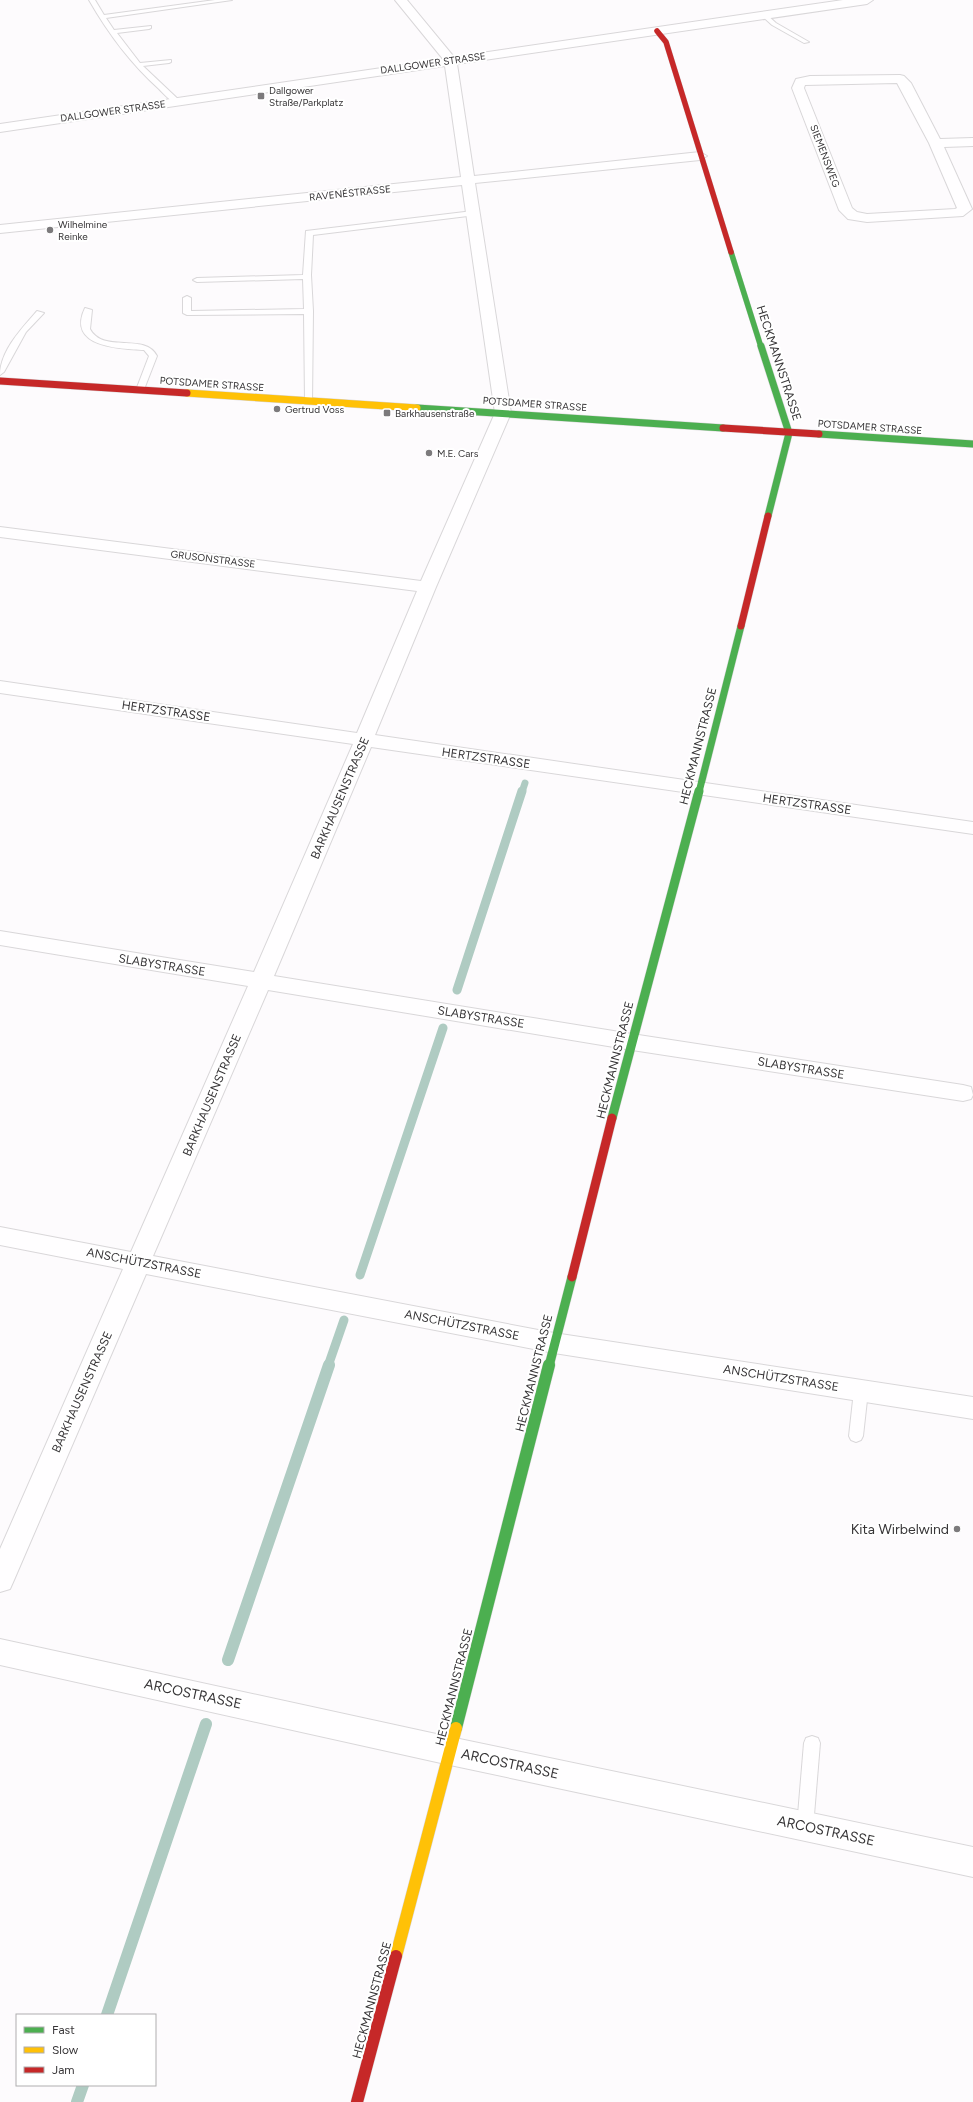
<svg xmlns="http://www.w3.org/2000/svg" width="973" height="2102" viewBox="0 0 973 2102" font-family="Figtree,sans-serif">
<rect width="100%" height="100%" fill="#fdfbfd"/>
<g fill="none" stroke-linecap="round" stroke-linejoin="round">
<polyline stroke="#afcbc2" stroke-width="7" points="522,792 525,783"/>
<g stroke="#afcbc2" stroke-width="9">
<polyline points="457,990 522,791"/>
<polyline points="360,1275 443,1028"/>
<polyline points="328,1366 344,1320"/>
</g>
<g stroke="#afcbc2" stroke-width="12">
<polyline points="228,1660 329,1365"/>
<polyline points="107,2015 206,1724"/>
<polyline points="77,2102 83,2085"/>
</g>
<g stroke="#d9d7d9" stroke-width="2">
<g id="lane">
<path d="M89 0H95L104 15 215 0H232L106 18 114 30 151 26V28L149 29 117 33 140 63 171 60V62L169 63 143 66 180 101V103L178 104C171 102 164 94 159 89 130 63 108 33 89 0Z"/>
<polygon points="762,14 766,14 776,23 809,42 804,43 772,25 762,16"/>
<polygon points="473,211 476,211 476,215 313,235 311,275 313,311 312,403 305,401 304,314 187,315 183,313 183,298 187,296 191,298 191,311 304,309 303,279 197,282 193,280 197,278 303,275 306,231"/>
<path d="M85 308 92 310 90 329C103 354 145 332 157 356L143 392 136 390 149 356 144 350C120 349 66 347 85 308Z"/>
<path d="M37 311 44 313 26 332 4 372 0 375C0 351 22 328 37 311Z"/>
<polygon points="861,1385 866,1387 868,1391 863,1436 861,1440 856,1442 851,1440 849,1436 854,1391 856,1387"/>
<polygon points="812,1736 818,1738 820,1743 813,1827 811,1833 805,1835 799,1833 797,1827 804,1743 806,1738"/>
</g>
</g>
<g stroke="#d9d7d9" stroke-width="2">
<g id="street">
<polygon points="395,0 407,0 454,57 843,0 873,0 867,4 457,64 474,176 700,152 707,156 700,160 475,183 511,413 436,587 375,735 973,822 973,834 371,747 274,976 632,1034 963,1085 971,1087 973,1095 971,1099 963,1101 632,1050 268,990 153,1256 554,1333 973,1397 973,1419 554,1353 146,1274 14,1580 10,1589 0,1592 0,1549 123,1269 0,1245 0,1227 131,1252 248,986 0,945 0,931 254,972 353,744 0,693 0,681 357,733 417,591 0,537 0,527 421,581 495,413 462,185 0,233 0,225 461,177 445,66 0,132 0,124 443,59"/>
<path d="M900 75 904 76 911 83 940 139 973 138V146L944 147 972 209 963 216 867 222 848 219 839 210 792 88 796 79 810 76ZM897 83 929 143 957 208 955 209 867 214 857 212 852 208 804 88 805 85Z"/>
<polygon points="0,1639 450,1737 973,1847 973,1877 450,1765 0,1665"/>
</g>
</g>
<g stroke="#d9d7d9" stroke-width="6">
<polyline id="fast-far3" points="731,252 761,347"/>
</g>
<g stroke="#d9d7d9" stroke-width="8">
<g id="fast-far2">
<polyline points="761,346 789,433 768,516"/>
<polyline points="417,408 723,428"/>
<polyline points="819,434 973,444"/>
<polyline points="699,792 741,626"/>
</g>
</g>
<g stroke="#d9d7d9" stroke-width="10">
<g id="fast-far1">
<polyline points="612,1118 699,791"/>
<polyline points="549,1366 572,1277"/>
</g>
</g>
<g stroke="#d9d7d9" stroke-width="13">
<polyline id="fast" points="456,1728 549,1365"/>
</g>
<g stroke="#d9d7d9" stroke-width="8">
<polyline id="slow-far1" points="187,393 417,408"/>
</g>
<g stroke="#d9d7d9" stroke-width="13">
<polyline id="slow" points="396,1956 456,1728"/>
</g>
<g stroke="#d9d7d9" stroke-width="6">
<polyline id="jam-far3" points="657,31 666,42 731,252"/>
</g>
<g stroke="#d9d7d9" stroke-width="8">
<g id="jam-far2">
<polyline points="0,381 187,393"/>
<polyline points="723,428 819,434"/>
<polyline points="741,626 768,516"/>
</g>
</g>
<g stroke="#d9d7d9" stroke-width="10">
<polyline id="jam-far1" points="572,1277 612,1118"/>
</g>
<g stroke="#d9d7d9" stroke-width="13">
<polyline id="jam" points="357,2102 396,1956"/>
</g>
<use href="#lane" fill="#fffeff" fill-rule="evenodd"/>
<use href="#street" fill="#fffeff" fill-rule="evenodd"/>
<use href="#fast-far3" stroke="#4caf50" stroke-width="5.5"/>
<use href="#fast-far2" stroke="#4caf50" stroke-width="7"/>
<use href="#fast-far1" stroke="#4caf50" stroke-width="9"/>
<use href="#fast" stroke="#4caf50" stroke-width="12"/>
<use href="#slow-far1" stroke="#ffc107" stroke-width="7"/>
<use href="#slow" stroke="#ffc107" stroke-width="12"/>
<use href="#jam-far3" stroke="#c62828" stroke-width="5.5"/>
<use href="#jam-far2" stroke="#c62828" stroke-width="7"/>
<use href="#jam-far1" stroke="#c62828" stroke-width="9"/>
<use href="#jam" stroke="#c62828" stroke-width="12"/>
</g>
<g fill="#7c7a7c" stroke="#fff" stroke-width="1.5">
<rect x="257" y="92" width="8" height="8" rx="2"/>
<circle cx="50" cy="230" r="4"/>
<circle cx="277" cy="409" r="4"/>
<rect x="383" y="409" width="8" height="8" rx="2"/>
<circle cx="429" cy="453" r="4"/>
<circle cx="957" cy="1529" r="4"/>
</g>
<g text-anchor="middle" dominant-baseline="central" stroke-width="4" stroke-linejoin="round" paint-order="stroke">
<g font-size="10" fill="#373537" stroke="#fff">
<text transform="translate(433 63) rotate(-8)">DALLGOWER STRASSE</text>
<text transform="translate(113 111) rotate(-8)">DALLGOWER STRASSE</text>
<text transform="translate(825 156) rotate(69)">SIEMENSWEG</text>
<text transform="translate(350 193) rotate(-6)">RAVENÉSTRASSE</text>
<text transform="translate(212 384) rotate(4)">POTSDAMER STRASSE</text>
<text transform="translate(535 404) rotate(4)">POTSDAMER STRASSE</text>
<text transform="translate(870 427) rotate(4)">POTSDAMER STRASSE</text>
<text transform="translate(213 559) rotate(7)">GRUSONSTRASSE</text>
</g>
<g font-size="10" fill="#373537" stroke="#fff" text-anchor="start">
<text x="269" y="90">Dallgower<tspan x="269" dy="12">Straße/Parkplatz</tspan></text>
<text x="58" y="224">Wilhelmine<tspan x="58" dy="12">Reinke</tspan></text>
<text x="285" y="409">Gertrud Voss</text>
<text x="395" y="413">Barkhausenstraße</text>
<text x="437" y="453">M.E. Cars</text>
</g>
<g font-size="12" fill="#373537" stroke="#fff">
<text transform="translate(779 363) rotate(72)">HECKMANNSTRASSE</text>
<text transform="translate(166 711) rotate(8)">HERTZSTRASSE</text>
<text transform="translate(698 746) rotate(-76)">HECKMANNSTRASSE</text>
<text transform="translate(486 758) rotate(8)">HERTZSTRASSE</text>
<text transform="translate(340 798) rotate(-67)">BARKHAUSENSTRASSE</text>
<text transform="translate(807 804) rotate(8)">HERTZSTRASSE</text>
<text transform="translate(162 965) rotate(9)">SLABYSTRASSE</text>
<text transform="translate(481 1017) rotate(9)">SLABYSTRASSE</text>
<text transform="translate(615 1060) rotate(-76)">HECKMANNSTRASSE</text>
<text transform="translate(801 1068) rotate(9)">SLABYSTRASSE</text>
<text transform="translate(212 1095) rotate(-67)">BARKHAUSENSTRASSE</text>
<text transform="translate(144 1263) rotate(11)">ANSCHÜTZSTRASSE</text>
<text transform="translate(462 1325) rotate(11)">ANSCHÜTZSTRASSE</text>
<text transform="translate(534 1373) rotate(-76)">HECKMANNSTRASSE</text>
<text transform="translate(781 1378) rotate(9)">ANSCHÜTZSTRASSE</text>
<text transform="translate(82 1392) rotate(-66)">BARKHAUSENSTRASSE</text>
<text transform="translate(454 1687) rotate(-76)">HECKMANNSTRASSE</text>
<text transform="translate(372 2000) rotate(-75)">HECKMANNSTRASSE</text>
</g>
<g font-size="14" fill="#373537" stroke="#fff" text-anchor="end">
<text x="949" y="1529">Kita Wirbelwind</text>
</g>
<g font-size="14" fill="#373537" stroke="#fff">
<text transform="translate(193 1694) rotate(12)">ARCOSTRASSE</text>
<text transform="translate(510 1764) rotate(12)">ARCOSTRASSE</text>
<text transform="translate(826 1831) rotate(12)">ARCOSTRASSE</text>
</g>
</g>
<rect x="16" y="2014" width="140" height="72" fill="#ffffff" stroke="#afaeaf"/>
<rect x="24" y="2027" width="20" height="6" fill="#4caf50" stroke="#afaeaf"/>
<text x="52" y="2034" font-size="12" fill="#373537">Fast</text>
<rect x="24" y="2047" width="20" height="6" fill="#ffc107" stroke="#afaeaf"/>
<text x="52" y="2054" font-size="12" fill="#373537">Slow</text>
<rect x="24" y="2067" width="20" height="6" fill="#c62828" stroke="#afaeaf"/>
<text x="52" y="2074" font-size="12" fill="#373537">Jam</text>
</svg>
